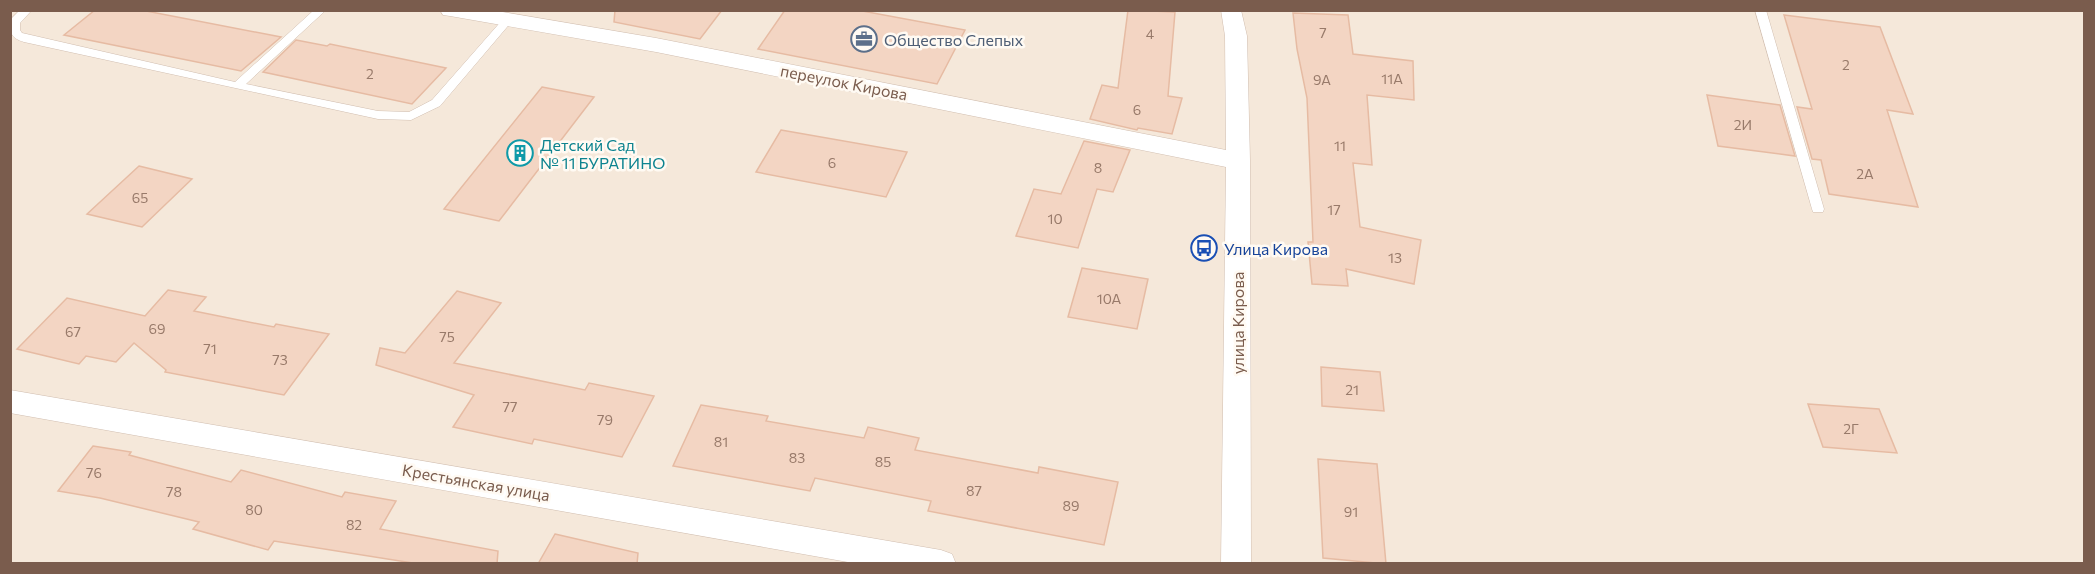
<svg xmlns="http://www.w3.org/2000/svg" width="2095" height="574" viewBox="0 0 2095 574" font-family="Commissioner,sans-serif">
<rect width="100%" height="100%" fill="#fdf6ec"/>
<rect fill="#f5e8da" x="11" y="11" width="2073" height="552"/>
<g fill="#f3d5c3" stroke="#e6bba3" stroke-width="1.5">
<polygon points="95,10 141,10 281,37 241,71 64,35"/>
<polygon points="615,10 722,10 700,39 614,22"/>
<polygon points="785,10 857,10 965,30 937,84 758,49"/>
<polygon points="1128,10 1175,12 1168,96 1182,98 1172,134 1138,128 1137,130 1090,119 1102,85 1118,88"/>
<polygon points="1293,13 1348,15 1353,54 1413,61 1414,100 1367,95 1372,165 1353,163 1360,227 1421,240 1414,284 1346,269 1348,286 1312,284 1308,242 1313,242 1307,98 1297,49"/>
<polygon points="1784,15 1880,27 1913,114 1887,110 1918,207 1829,194 1821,160 1812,159 1797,107 1812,109"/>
<polygon points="296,40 327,46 330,44 446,68 412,104 263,72"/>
<polygon points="542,87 594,97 499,221 444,209"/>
<polygon points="1707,95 1780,105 1795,156 1718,146"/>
<polygon points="781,130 907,152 886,197 756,172"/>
<polygon points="1084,141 1130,150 1113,192 1097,189 1078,248 1016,236 1034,189 1061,194"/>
<polygon points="139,166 192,179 142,227 87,214"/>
<polygon points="1082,268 1148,279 1137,329 1068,317"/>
<polygon points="168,290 206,297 194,311 274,327 276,324 329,334 284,395 165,372 166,370 134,343 116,362 86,356 79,364 17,349 67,298 145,316"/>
<polygon points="457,291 501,303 454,363 585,390 589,383 654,396 622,457 534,439 532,444 453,427 474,395 376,365 380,348 405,353"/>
<polygon points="1321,367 1380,372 1384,411 1322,406"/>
<polygon points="1808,404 1879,409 1897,453 1823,447"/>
<polygon points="701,405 768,416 766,421 864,438 868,427 919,438 915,450 1038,473 1039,467 1118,482 1104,545 928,511 931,501 815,478 810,491 673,466"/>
<polygon points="93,446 131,452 129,455 231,482 241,470 342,497 345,492 396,501 380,529 498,551 497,564 419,564 274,541 268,550 193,529 199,522 100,498 58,491"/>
<polygon points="1318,459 1377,464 1386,564 1323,558"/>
<polygon points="555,534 638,553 637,564 538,564"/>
</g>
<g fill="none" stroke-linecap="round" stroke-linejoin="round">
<g stroke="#d1beb0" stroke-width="1">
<g id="lane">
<path d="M20 10H32L20 23V30L22 33 235 82 314 10H326L246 84 378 111 409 112 432 100 504 18 508 17 513 20 440 106 411 120 378 119 24 42C11 38 10 33 10 20Z"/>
<polygon points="1755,10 1766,10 1824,209 1823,212 1813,212 1812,209"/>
</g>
</g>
<g stroke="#d1beb0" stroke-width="1">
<g id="street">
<polygon points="440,10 491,10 656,38 1226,150 1225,36 1221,10 1241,10 1247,36 1250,161 1251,564 1221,564 1226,167 656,52 450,16 443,15"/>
<polygon points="10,390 941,550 952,554 956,564 859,564 10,413"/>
</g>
</g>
<use href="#lane" fill="#fff" fill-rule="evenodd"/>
<use href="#street" fill="#fff" fill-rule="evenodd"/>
</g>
<defs>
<g id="office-ring" transform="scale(1.35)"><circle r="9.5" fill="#fffaf3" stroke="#5c6f8a" stroke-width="1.5"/><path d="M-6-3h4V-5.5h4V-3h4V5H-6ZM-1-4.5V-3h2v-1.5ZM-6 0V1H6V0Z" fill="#5c6f8a"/></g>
<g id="building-ring" transform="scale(1.35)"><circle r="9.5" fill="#fffaf3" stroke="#0f9aa8" stroke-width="1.5"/><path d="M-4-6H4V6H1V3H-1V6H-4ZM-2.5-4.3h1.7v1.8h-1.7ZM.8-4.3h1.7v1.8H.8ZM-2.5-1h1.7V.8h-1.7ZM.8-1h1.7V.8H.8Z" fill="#0f9aa8"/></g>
<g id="bus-ring" transform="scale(1.35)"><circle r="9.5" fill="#fffaf3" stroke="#1a4fb4" stroke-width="1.5"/><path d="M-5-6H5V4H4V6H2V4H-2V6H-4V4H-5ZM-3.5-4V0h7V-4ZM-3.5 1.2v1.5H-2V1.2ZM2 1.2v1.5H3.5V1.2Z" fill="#1a4fb4"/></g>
</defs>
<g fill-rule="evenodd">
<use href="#office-ring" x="864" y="39"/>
<use href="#building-ring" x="520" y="153"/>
<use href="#bus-ring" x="1204" y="248"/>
</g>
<g text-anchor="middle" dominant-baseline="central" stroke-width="5" stroke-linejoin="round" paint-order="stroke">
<g font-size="14" fill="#987a6a">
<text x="1323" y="32">7</text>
<text x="1150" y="33">4</text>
<text x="1846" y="64">2</text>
<text x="370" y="73">2</text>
<text x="1392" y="78">11А</text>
<text x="1322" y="79">9А</text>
<text x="1137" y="109">6</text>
<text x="1743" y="124">2И</text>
<text x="1340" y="145">11</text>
<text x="832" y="162">6</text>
<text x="1098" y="167">8</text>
<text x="1865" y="173">2А</text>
<text x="140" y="197">65</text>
<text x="1334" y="209">17</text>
<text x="1055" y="218">10</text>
<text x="1395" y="257">13</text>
<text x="1109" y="298">10А</text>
<text x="157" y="328">69</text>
<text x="73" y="331">67</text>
<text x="447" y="336">75</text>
<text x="210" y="348">71</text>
<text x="280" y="359">73</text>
<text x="1352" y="389">21</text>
<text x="510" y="406">77</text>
<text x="605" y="419">79</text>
<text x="1851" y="428">2Г</text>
<text x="721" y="441">81</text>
<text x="797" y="457">83</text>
<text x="883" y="461">85</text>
<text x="94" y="472">76</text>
<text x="974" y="490">87</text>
<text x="174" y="491">78</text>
<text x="1071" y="505">89</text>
<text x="254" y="509">80</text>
<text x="1351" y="511">91</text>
<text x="354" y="524">82</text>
</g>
<g font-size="16" fill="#4e5e75" stroke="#fffaf3" text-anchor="start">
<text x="884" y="39">Общество Слепых</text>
</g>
<g font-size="16" fill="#7a5c4d" stroke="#fffaf3">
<text transform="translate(844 82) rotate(11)">переулок Кирова</text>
<text transform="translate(1237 323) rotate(-90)">улица Кирова</text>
<text transform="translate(476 482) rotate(10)">Крестьянская улица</text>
</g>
<g font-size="16" fill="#0d838f" stroke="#fffaf3" text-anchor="start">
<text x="540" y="144">Детский Сад<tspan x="540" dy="18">№ 11 БУРАТИНО</tspan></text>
</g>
<g font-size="16" fill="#164399" stroke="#fffaf3" text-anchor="start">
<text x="1224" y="248">Улица Кирова</text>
</g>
</g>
<rect width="2095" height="574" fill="none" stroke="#7a5c4d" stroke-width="24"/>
</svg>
